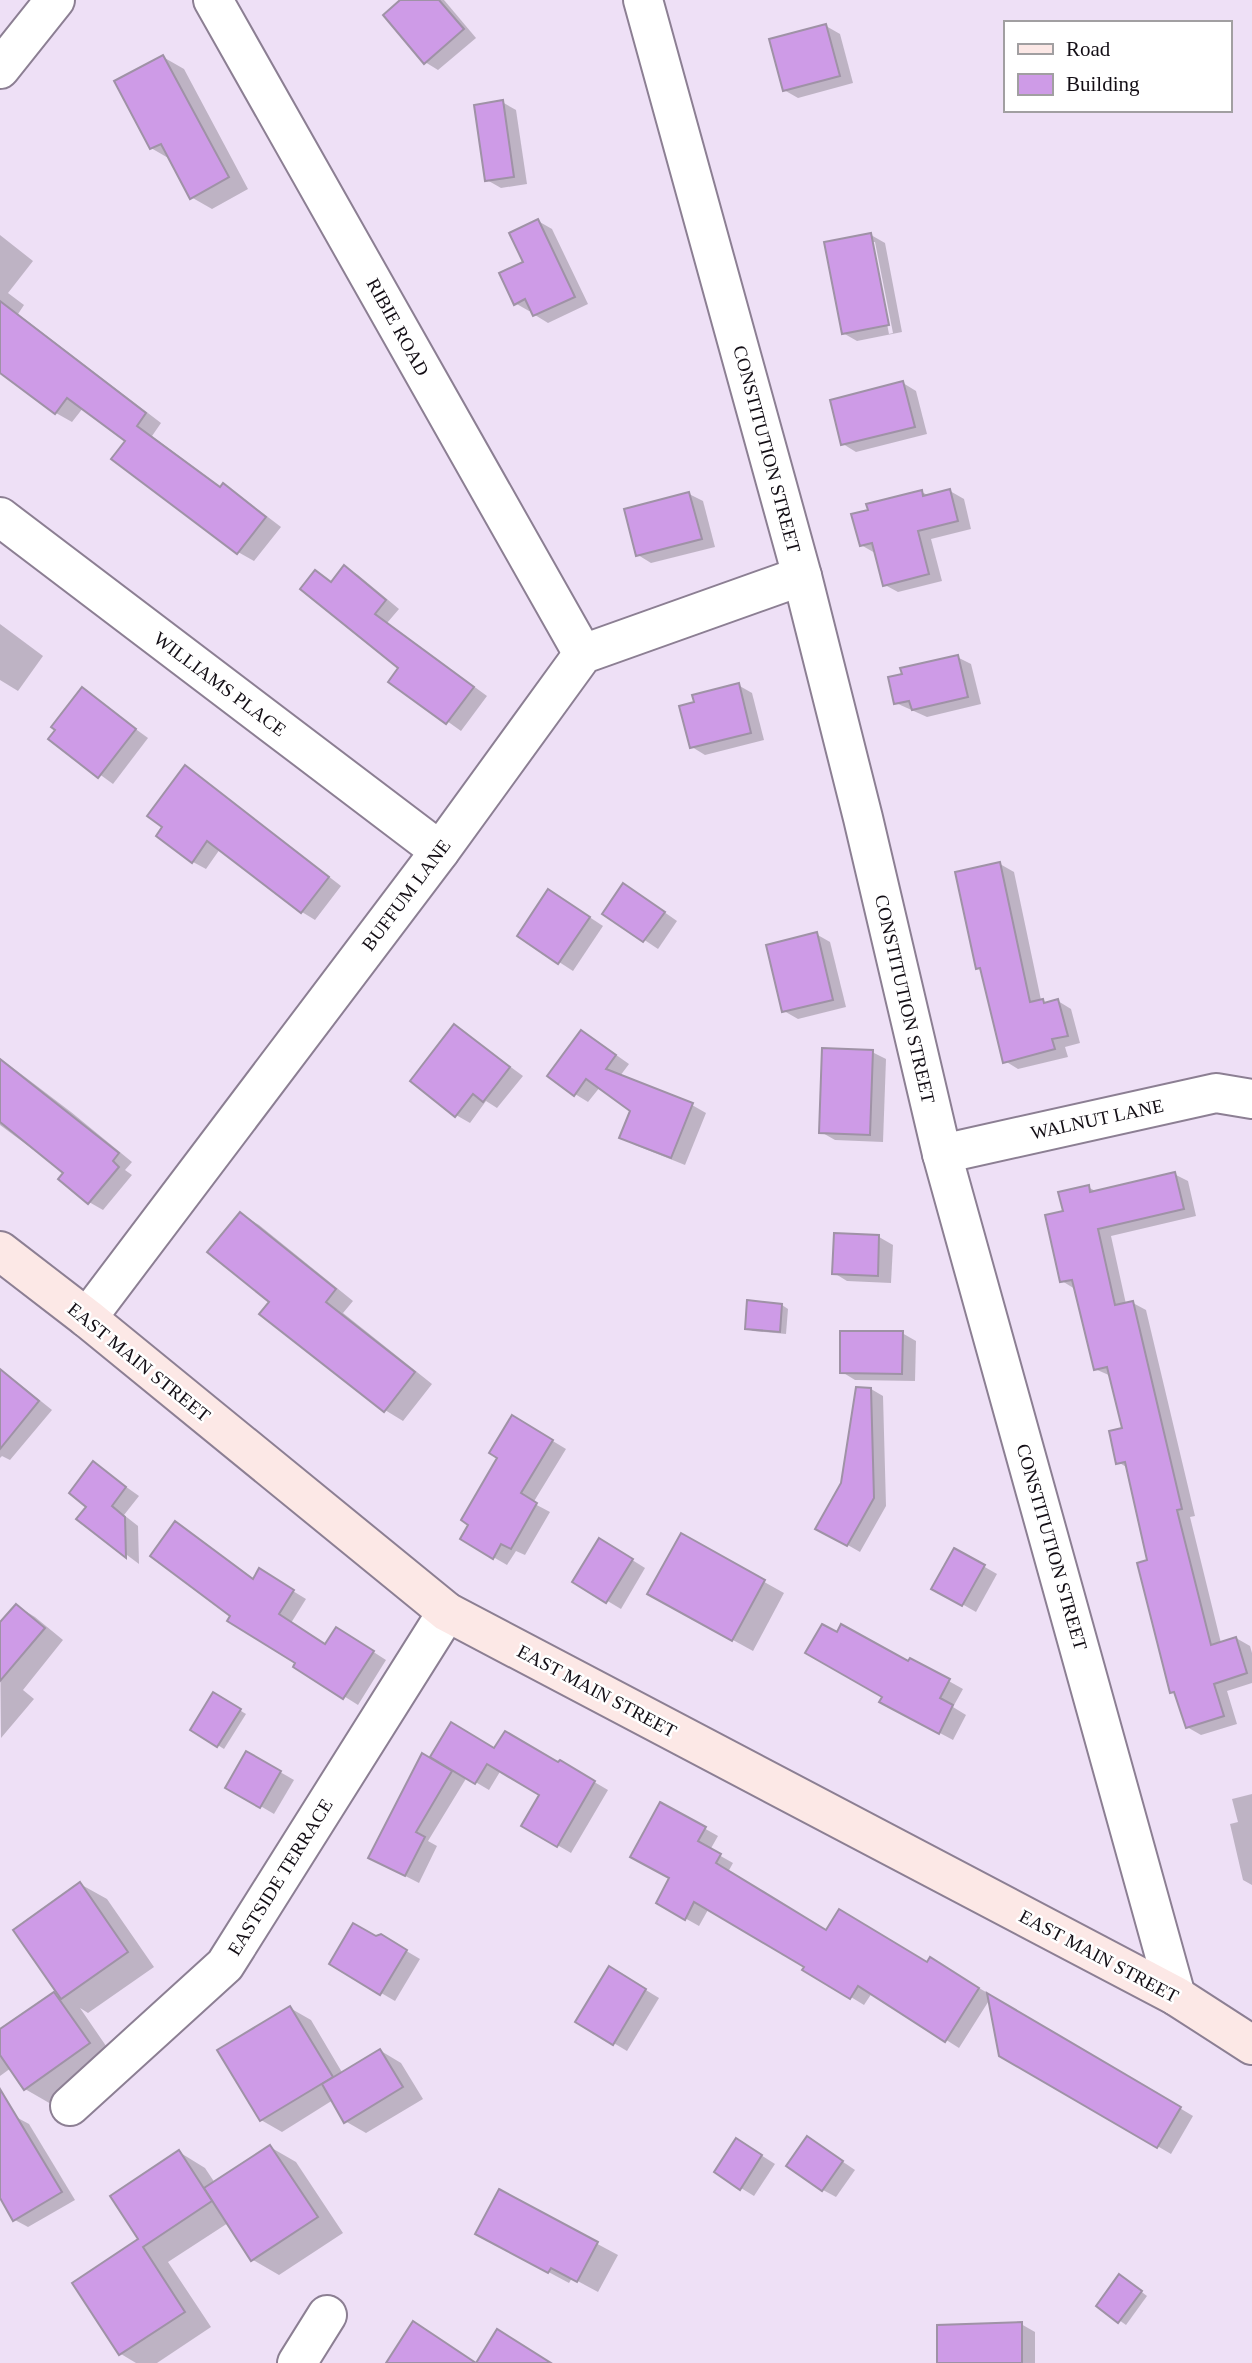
<svg xmlns="http://www.w3.org/2000/svg" width="1252" height="2363" viewBox="0 0 1252 2363" font-family="'Times New Roman',serif">
<rect width="100%" height="100%" fill="#eee0f6"/>
<g fill="#0003" fill-rule="evenodd">
<polygon points="403,0 444,0 476,38 438,70 425,62"/>
<polygon points="826,26 840,34 853,83 798,98 784,90"/>
<polygon points="163,57 184,69 248,189 212,209 191,197 170,159 151,148"/>
<polygon points="502,102 516,110 527,184 501,188 487,180"/>
<polygon points="538,221 552,229 588,304 548,323 535,315 532,310 529,311 515,303"/>
<polygon points="0,235 33,261 8,293 24,305 18,314 161,423 152,436 222,488 223,486 239,495 281,527 254,561 238,552 127,441 83,408 72,422 56,413 0,370"/>
<path d="M871 235 885 243 902 332 857 341 843 333ZM871 242H875L893 333 889 334Z"/>
<polygon points="903,383 916,391 927,434 856,452 843,444"/>
<polygon points="950,491 964,499 971,529 931,539 942,581 898,592 885,585 875,553 861,545 922,492 929,496"/>
<polygon points="689,494 703,501 715,547 651,563 638,555"/>
<polygon points="345,567 358,575 399,609 387,623 487,696 461,731 391,681 401,668 332,583"/>
<polygon points="0,624 43,656 18,691 0,680"/>
<polygon points="957,657 971,664 981,704 927,717 896,703 904,675"/>
<polygon points="738,685 752,693 764,740 705,755 692,747 696,703"/>
<polygon points="82,690 148,738 113,784 51,739"/>
<polygon points="185,767 198,775 341,886 315,920 302,912 220,849 206,869 193,862 165,827"/>
<polygon points="1000,864 1014,872 1041,1000 1048,1004 1058,1001 1071,1009 1080,1043 1065,1047 1068,1057 1018,1069 1005,1061 983,971 977,968"/>
<polygon points="637,893 677,921 658,949 604,913"/>
<polygon points="562,899 603,926 573,971 519,936"/>
<polygon points="816,934 830,942 846,1007 798,1019 784,1011"/>
<polygon points="455,1026 523,1076 497,1108 486,1101 470,1123 456,1115"/>
<polygon points="595,1040 629,1064 620,1076 692,1105 706,1113 685,1165 635,1145 622,1137 632,1110 600,1087 588,1102 575,1094"/>
<polygon points="872,1052 886,1059 883,1142 835,1140 821,1132"/>
<polygon points="0,1058 71,1112 132,1162 125,1170 132,1175 103,1210 89,1202 65,1173 0,1125"/>
<polygon points="1174,1174 1188,1181 1196,1216 1111,1236 1126,1304 1133,1303 1146,1310 1195,1516 1190,1517 1221,1643 1236,1638 1250,1646 1252,1653 1252,1683 1227,1691 1237,1724 1201,1735 1187,1727 1177,1695 1172,1692 1149,1561 1128,1468 1118,1462 1124,1429 1111,1376 1095,1369 1075,1289 1062,1281 1065,1212 1088,1187 1097,1192"/>
<polygon points="241,1214 259,1225 353,1301 343,1313 432,1384 403,1421 385,1410 271,1301"/>
<polygon points="879,1237 893,1245 891,1283 847,1281 834,1273"/>
<polygon points="782,1305 788,1309 786,1334 753,1331 747,1328"/>
<polygon points="902,1333 916,1341 915,1381 855,1380 842,1372"/>
<polygon points="4,1374 17,1382 52,1410 10,1460 2,1456 0,1458 0,1378"/>
<polygon points="871,1389 883,1396 886,1506 860,1552 818,1528 843,1483"/>
<polygon points="513,1417 566,1449 533,1503 550,1512 525,1555 516,1551 507,1565 462,1539 499,1458"/>
<polygon points="94,1464 139,1496 124,1515 138,1526 139,1564 79,1519 89,1507"/>
<polygon points="176,1523 254,1579 260,1571 306,1599 291,1623 326,1646 350,1637 386,1660 358,1705 296,1666 298,1663 232,1616"/>
<polygon points="681,1536 784,1593 753,1651 649,1594"/>
<polygon points="613,1548 645,1568 621,1609 574,1581"/>
<polygon points="955,1550 997,1574 976,1612 934,1588"/>
<polygon points="17,1606 35,1617 63,1640 23,1690 34,1699 1,1738 0,1625"/>
<polygon points="911,1660 963,1689 953,1707 966,1715 953,1740 895,1709 885,1696"/>
<polygon points="213,1694 246,1714 224,1749 192,1729"/>
<polygon points="452,1724 495,1750 559,1765 560,1762 608,1790 571,1853 523,1825 541,1795 501,1770 489,1790 467,1777 428,1841 437,1846 419,1883 384,1865 431,1760"/>
<polygon points="247,1753 294,1780 274,1814 228,1787"/>
<polygon points="1252,1794 1252,1885 1243,1880 1230,1824 1238,1822 1232,1799"/>
<polygon points="661,1804 718,1836 710,1850 733,1863 728,1872 827,1932 928,1964 944,1967 1193,2116 1171,2154 1001,2055 990,1999 959,2048 872,1993 864,2005 805,1969 806,1967 709,1908 699,1926 658,1903 671,1878"/>
<polygon points="80,1884 107,1899 154,1967 88,2013 80,2008 115,2059 51,2104 25,2089 11,2068 0,2076 0,2031 54,1994 62,1999 15,1930"/>
<polygon points="381,1936 420,1959 395,2001 331,1964"/>
<polygon points="623,1976 659,1998 627,2051 577,2021"/>
<polygon points="290,2008 311,2020 343,2074 381,2051 401,2063 423,2099 366,2133 345,2121 333,2100 282,2132 261,2120"/>
<polygon points="16,2117 29,2124 75,2200 28,2227 15,2220 0,2195 0,2126"/>
<polygon points="270,2147 296,2162 343,2233 279,2275 253,2260 228,2223 168,2262 211,2327 157,2363 136,2363 121,2354 74,2284 140,2240 179,2152 205,2168 215,2183"/>
<polygon points="821,2147 855,2170 836,2197 823,2190"/>
<polygon points="750,2148 775,2164 754,2196 741,2188"/>
<polygon points="500,2192 618,2255 598,2292 572,2278 569,2283 498,2245"/>
<polygon points="1126,2280 1147,2296 1126,2325 1098,2305"/>
<polygon points="1021,2324 1035,2332 1035,2363 939,2363"/>
</g>
<g fill="#ce9be7" stroke="#9f92a6" stroke-width="2">
<polygon points="400,0 439,0 464,29 424,64 383,15"/>
<polygon points="826,24 840,76 783,91 769,39"/>
<polygon points="163,55 229,177 190,199 161,144 150,149 114,81"/>
<polygon points="503,100 514,177 485,181 474,105"/>
<polygon points="538,219 575,297 533,316 525,299 514,305 499,273 523,262 509,233"/>
<polygon points="871,233 889,325 842,334 824,242"/>
<polygon points="0,301 146,413 137,426 220,487 223,483 266,517 237,554 111,459 125,441 67,398 55,414 0,373"/>
<polygon points="903,381 915,427 841,445 830,400"/>
<polygon points="950,489 958,521 918,531 929,574 883,586 872,543 860,546 851,514 868,510 866,504 922,490 923,496"/>
<polygon points="689,492 702,539 636,556 624,509"/>
<polygon points="344,565 386,600 375,614 474,687 446,724 388,682 398,668 300,589 315,570 331,582"/>
<polygon points="958,655 968,697 912,710 909,701 894,704 888,677 902,674 900,668"/>
<polygon points="739,683 751,733 690,748 679,706 694,702 692,695"/>
<polygon points="82,687 136,729 98,778 48,739 55,730 51,727"/>
<polygon points="185,765 329,877 301,913 207,841 192,863 156,836 162,827 147,816"/>
<polygon points="1000,862 1030,1002 1043,999 1044,1003 1058,999 1068,1036 1052,1039 1055,1049 1003,1063 980,968 976,969 955,872"/>
<polygon points="623,883 665,912 643,942 602,914"/>
<polygon points="548,889 590,917 558,964 517,936"/>
<polygon points="817,932 833,1000 782,1012 766,945"/>
<polygon points="454,1024 510,1067 483,1102 473,1094 455,1117 410,1081"/>
<polygon points="581,1030 616,1055 606,1069 693,1103 671,1158 619,1138 630,1111 586,1079 574,1096 547,1076"/>
<polygon points="822,1048 873,1050 870,1135 819,1133"/>
<polygon points="0,1059 119,1153 113,1161 119,1167 88,1204 58,1179 63,1173 0,1122"/>
<polygon points="1175,1172 1184,1209 1098,1229 1115,1305 1133,1301 1182,1509 1177,1510 1211,1645 1236,1637 1247,1673 1214,1684 1224,1716 1186,1728 1174,1692 1170,1693 1137,1563 1147,1560 1125,1462 1116,1464 1109,1431 1122,1428 1107,1367 1094,1370 1072,1280 1060,1282 1045,1215 1063,1211 1058,1192 1089,1185 1090,1192"/>
<polygon points="240,1212 336,1289 326,1302 415,1372 384,1412 259,1314 269,1302 207,1252"/>
<polygon points="834,1233 879,1235 878,1276 832,1274"/>
<polygon points="747,1300 782,1304 780,1332 745,1329"/>
<polygon points="840,1331 903,1331 902,1374 840,1373"/>
<polygon points="0,1369 39,1401 0,1449"/>
<polygon points="856,1387 871,1388 874,1498 847,1546 815,1529 841,1483"/>
<polygon points="512,1415 553,1440 521,1493 537,1503 511,1549 501,1544 493,1559 460,1539 468,1525 461,1520 497,1458 489,1453"/>
<polygon points="93,1461 126,1487 112,1506 125,1517 126,1558 76,1519 86,1507 69,1493"/>
<polygon points="175,1521 253,1579 259,1568 294,1590 279,1614 325,1644 336,1627 374,1651 343,1699 293,1667 295,1663 227,1621 230,1616 150,1556"/>
<polygon points="681,1533 765,1580 732,1641 647,1594"/>
<polygon points="599,1538 633,1559 606,1603 572,1582"/>
<polygon points="954,1548 985,1565 962,1606 931,1589"/>
<polygon points="16,1604 45,1628 0,1681 0,1622"/>
<polygon points="822,1624 837,1632 841,1624 908,1661 910,1658 950,1679 940,1698 953,1705 939,1734 879,1702 882,1697 805,1653"/>
<polygon points="213,1692 241,1709 217,1747 190,1730"/>
<polygon points="451,1722 494,1748 505,1731 558,1762 560,1760 595,1781 557,1847 521,1826 539,1795 487,1764 475,1784 430,1757"/>
<polygon points="246,1751 281,1771 260,1808 225,1788"/>
<polygon points="422,1753 452,1771 416,1832 425,1837 405,1876 368,1858"/>
<polygon points="660,1802 706,1827 698,1841 721,1854 716,1863 826,1930 839,1909 927,1962 930,1957 979,1988 945,2042 858,1986 850,1999 802,1970 804,1967 694,1902 685,1920 656,1903 669,1878 630,1857"/>
<polygon points="80,1882 128,1952 61,1999 13,1930"/>
<polygon points="353,1923 376,1936 381,1934 407,1950 380,1995 329,1964"/>
<polygon points="609,1966 646,1989 613,2045 575,2022"/>
<polygon points="54,1992 90,2043 24,2090 0,2055 0,2029"/>
<polygon points="987,1993 1181,2107 1157,2148 999,2056"/>
<polygon points="290,2006 333,2077 260,2121 217,2050"/>
<polygon points="380,2049 403,2087 344,2123 322,2084"/>
<polygon points="0,2089 62,2192 13,2221 0,2198"/>
<polygon points="807,2136 843,2161 822,2191 786,2166"/>
<polygon points="736,2138 762,2155 740,2190 714,2172"/>
<polygon points="270,2145 318,2217 251,2261 204,2188"/>
<polygon points="179,2150 212,2201 143,2247 185,2312 119,2355 72,2283 138,2239 110,2196"/>
<polygon points="499,2189 598,2242 577,2282 551,2268 548,2273 475,2234"/>
<polygon points="1119,2274 1142,2291 1118,2323 1096,2306"/>
<polygon points="413,2321 476,2363 497,2329 551,2363 386,2363"/>
<polygon points="1022,2322 1022,2363 937,2363 937,2325"/>
</g>
<g fill="none" stroke-linecap="round" stroke-linejoin="round">
<g stroke="#8c7f93" stroke-width="42">
<g id="minor">
<polyline points="213,0 583,654"/>
<polyline points="643,0 802,576 863,818 942,1154 1176,1996"/>
<polyline points="0,69 55,0"/>
<polyline points="0,517 440,851"/>
<polyline points="942,1154 1216,1093 1252,1099"/>
<polyline points="87,1318 440,851 583,654 802,576"/>
<polyline points="70,2106 225,1965 447,1612"/>
<polyline points="297,2363 327,2315"/>
</g>
</g>
<g stroke="#8c7f93" stroke-width="42">
<polyline id="secondary" points="0,1251 87,1318 447,1612 1176,1996 1252,2045"/>
</g>
<use href="#minor" stroke="#fff" stroke-width="38"/>
<use href="#secondary" stroke="#fce8e6" stroke-width="38"/>
</g>
<g text-anchor="middle" dominant-baseline="central" stroke-width="5" stroke-linejoin="round" paint-order="stroke">
<g font-size="19" fill="#130e15" stroke="#fff">
<text transform="translate(398 327) rotate(61)">RIBIE ROAD</text>
<text transform="translate(767 449) rotate(75)">CONSTITUTION STREET</text>
<text transform="translate(220 684) rotate(37)">WILLIAMS PLACE</text>
<text transform="translate(406 895) rotate(-53)">BUFFUM LANE</text>
<text transform="translate(905 999) rotate(77)">CONSTITUTION STREET</text>
<text transform="translate(1097 1119) rotate(-12)">WALNUT LANE</text>
<text transform="translate(139 1362) rotate(39)">EAST MAIN STREET</text>
<text transform="translate(1052 1547) rotate(74)">CONSTITUTION STREET</text>
<text transform="translate(597 1691) rotate(28)">EAST MAIN STREET</text>
<text transform="translate(280 1877) rotate(-58)">EASTSIDE TERRACE</text>
<text transform="translate(1099 1956) rotate(28)">EAST MAIN STREET</text>
</g>
</g>
<rect x="1004" y="21" width="228" height="91" fill="#ffffff" stroke="#a19fa1" stroke-width="2"/>
<rect x="1018" y="44" width="35" height="10" fill="#fce8e6" stroke="#a19fa1" stroke-width="2"/>
<text x="1066" y="56" font-size="21" fill="#130e15">Road</text>
<rect x="1018" y="74" width="35" height="21" fill="#ce9be7" stroke="#a19fa1" stroke-width="2"/>
<text x="1066" y="91" font-size="21" fill="#130e15">Building</text>
</svg>
